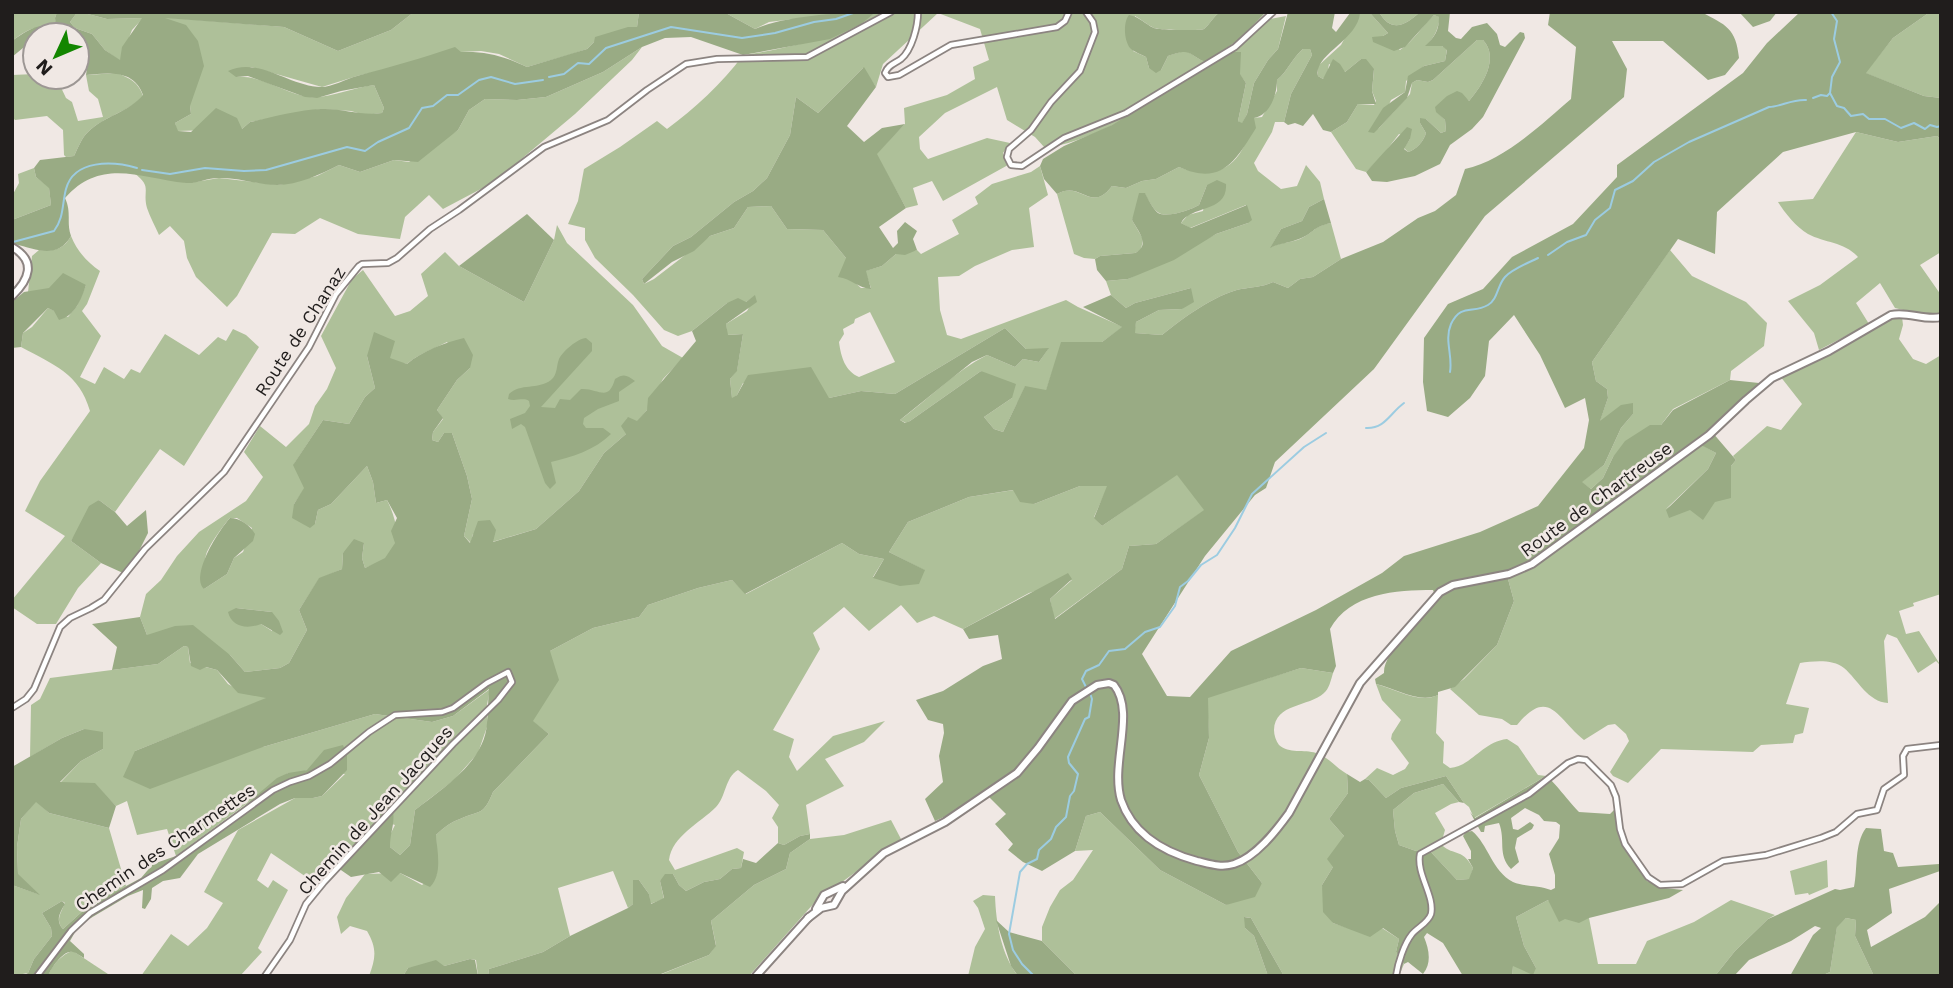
<svg xmlns="http://www.w3.org/2000/svg" width="1953" height="988" viewBox="0 0 1953 988" font-family="'Work Sans',sans-serif">
<rect width="100%" height="100%" fill="#f0e8e4"/>
<g fill="#aec099" fill-rule="evenodd">
<path d="M12 12H57L55 18 57 26C50 27 45 25 39 27 28 29 21 34 12 41Z"/>
<path d="M414 12H639L637 27 594 42 587 49 572 54 527 67 499 54 481 51 461 52 357 76 322 87 251 67 236 77C264 75 284 94 310 97 328 99 354 87 374 85L384 108 382 113 365 115 351 111 321 109 250 122 242 129 177 131 175 123 191 114 190 106 161 17 284 27 338 51 391 30Z"/>
<polygon points="724,12 851,12 769,22 755,29"/>
<path d="M876 12H1220C1213 17 1210 24 1204 29 1200 31 1158 30 1154 28 1147 25 1141 19 1135 16L1133 51 1146 57 1149 68 1161 70 1168 56C1193 47 1185 53 1205 62L1240 39 1259 21 1286 16 1278 49 1268 60 1254 83 1247 114 1242 124 1238 121 1246 83 1240 75V52H1233C1180 84 1106 140 1045 148L1035 137 1007 120 997 87 945 113 919 137 920 149 928 159 987 138 1010 143 1003 153 1008 165 943 201 932 181 913 188 918 205 906 208 876 154 905 124 904 108 947 95 975 79 973 67 989 60 980 29 938 13 883 64 876 87 863 68 818 113 796 97 790 135 767 178 753 191 734 202 691 237 673 246 642 279 644 284 654 279 710 236 734 228 748 207 771 206 787 229 823 230 846 258 851 279 861 288H871L865 271 882 266 896 254 917 250 921 254 959 234 952 220 978 204 975 197 992 184 1031 172 1040 166 1048 195 1029 208 1034 247 1012 250 975 266 959 276 938 277 940 310 947 335 961 339 1066 300 1078 307 1123 327 1102 342H1062L1046 391 1025 387 1003 432 994 429 984 417 1012 398 981 371 910 421 906 423 900 420C929 399 955 371 987 355L1015 367 1023 359 1039 362 1048 349H1026L1005 328 895 394 861 391 829 398 743 383 737 395 732 399 730 379 737 370 743 334 727 335 726 324 747 311 755 296 746 302 727 303 692 331 678 336 664 330 633 295 595 258 585 240V228L568 224 578 201 584 169 620 147 657 121 667 129C695 108 722 84 743 55 780 50 846 36 876 12ZM870 312 895 362 859 377C845 371 841 357 839 342L844 334 843 329 854 323 855 319Z"/>
<path d="M1359 12H1369L1388 33 1383 36 1400 50C1414 41 1422 26 1434 15L1440 17C1438 29 1435 37 1426 46H1442L1447 49 1445 61 1424 66 1406 81 1405 92 1391 100 1378 129 1410 94 1412 83 1417 80 1428 82 1433 80 1477 40H1483C1500 58 1482 86 1469 101L1465 98 1437 112 1445 120 1446 131 1441 133 1426 119 1420 123 1426 133C1424 141 1416 150 1408 152L1404 148 1410 139 1399 134 1382 156 1366 172 1356 169 1331 132 1347 122 1358 104 1374 105 1376 101 1372 91 1374 70 1361 59 1345 72 1329 64 1327 75 1323 79 1318 76V66L1341 45Z"/>
<path d="M1379 12H1420C1405 26 1391 33 1379 12Z"/>
<polygon points="1930,12 1941,12 1941,98 1924,96 1865,73 1893,38"/>
<polygon points="84,13 107,19 143,18 132,30 120,61 105,50 92,34 75,28 70,22 76,14"/>
<path d="M642 47 632 60 575 114 494 182 443 209 429 195 405 217 400 239 358 234 320 218 295 234 272 233 237 296 227 307 196 277 187 258 184 241 170 226 159 235C155 226 150 217 147 208 142 190 153 187 134 173L189 183 219 178 279 185 317 176 339 165 360 172 394 160 409 162 458 130 469 110 485 99 517 100 546 97 603 72Z"/>
<path d="M1303 49H1310L1312 55 1291 94 1284 122H1275L1272 132 1254 163 1258 171 1281 189 1297 186 1306 165 1320 182 1324 199 1309 207 1302 221 1281 229 1271 247C1281 242 1290 243 1300 239 1313 233 1314 226 1331 223L1341 259 1313 277 1300 279 1288 288 1273 282C1262 287 1253 287 1241 289 1214 295 1183 318 1162 335L1134 333 1136 322 1159 310 1182 309 1191 288 1135 303 1126 308 1111 295 1106 281 1128 279 1216 234 1248 223 1246 205 1190 228 1181 223 1188 215 1203 211 1207 185 1199 205C1190 210 1168 218 1159 213 1153 210 1148 199 1145 194L1132 220 1143 239 1141 250 1135 253 1100 256 1095 259 1084 258 1074 254 1057 194C1080 180 1091 214 1112 186L1126 188 1142 181 1156 179 1179 167C1189 171 1195 172 1206 172 1238 171 1246 145 1254 118L1262 117 1277 91V80C1288 71 1292 58 1303 49Z"/>
<path d="M117 73C130 78 139 83 143 96 129 112 104 116 88 132 82 137 78 148 74 156L66 157 64 155 63 130 47 116 15 120 12 117V75L35 74V77H56L66 98 72 102 78 121 103 117 98 99 89 91 86 75Z"/>
<path d="M1856 132 1898 142 1937 136 1941 140V252L1920 265 1941 295V313L1932 317 1895 308 1880 283 1856 303 1869 324 1819 350 1814 333 1788 301 1820 285 1858 257C1845 242 1825 243 1808 234 1796 227 1785 213 1778 202L1813 199Z"/>
<polygon points="34,168 36,177 49,187 51,205 12,220 12,196 19,183 18,174"/>
<path d="M557 225 567 243 633 305 662 346 683 358 663 379 647 410 637 422 627 418 626 434 604 453 579 491 536 529 492 542 473 534 471 543 464 536 472 499 467 476 452 433H444L438 442 432 440 433 432 443 419 437 410 457 380 470 368 447 342C432 350 418 354 407 364L367 356 375 388 365 397 349 424 323 420 294 464 305 488 294 504 315 524 318 510 331 504 367 466 373 482 376 503 387 500C396 518 403 542 386 558 381 563 371 565 365 568L362 558 364 543 343 553 342 569 319 579 299 610 307 630 289 663 280 668 245 672 230 655 147 635 140 617 146 594 161 580 177 556 199 532 246 501 263 477 244 452 260 426 286 447 309 424 315 406 327 389 336 368 321 336 352 279 363 270 395 316 410 311 428 296 421 274 445 252 459 266 524 302 554 240ZM230 518H237L252 528 243 552 234 558 227 574 204 589C204 579 203 565 206 555 208 547 224 524 230 518ZM236 608 272 612V631Z"/>
<path d="M71 236C77 251 87 262 100 271L87 304 82 311 101 336 80 377 95 384 104 367 124 379 131 369 140 373 165 334 199 355 218 337 226 341 233 329 246 335 259 347 184 466 160 449 115 512 99 500 71 541 101 563 78 588 56 624H37L12 607V600L65 536 25 511 40 481 90 411C79 373 54 365 21 347L23 333 32 327 48 308 68 317 77 306 86 285 28 292 32 256 39 250C55 251 63 250 71 236Z"/>
<polygon points="1670,250 1692,276 1746,302 1767,323 1764,346 1731,371 1730,380 1673,409 1661,425 1613,457 1603,478 1591,489 1581,482 1604,465 1621,428 1633,414 1599,423 1608,398 1607,389 1596,381 1592,362"/>
<path d="M1902 317 1903 325 1899 339 1913 359 1926 364 1941 355V594L1913 603 1914 606 1899 611 1906 634 1919 631 1941 666 1936 661 1918 673 1897 638 1887 634 1884 641 1888 703C1868 702 1858 680 1844 668 1833 659 1814 661 1800 663L1786 704 1809 708 1803 733 1795 735 1793 743 1761 745 1753 752 1661 749 1628 783 1613 776 1610 772 1629 741 1626 734 1615 724 1608 725 1584 740C1557 718 1549 686 1517 725H1511L1502 719 1479 715 1450 689 1464 679 1497 645 1514 601 1508 579 1702 445 1716 453 1708 469 1666 509 1731 466 1736 460 1733 456 1767 426 1781 430 1802 404 1780 376 1859 337 1889 320Z"/>
<path d="M1177 474 1205 510 1156 544 1129 546 1122 569 1054 619 1050 599 1072 580 1029 593 963 629 934 616 917 623 901 605 869 631 844 607 813 633 820 649 773 730 794 739 789 757 797 771 833 736 885 721 864 742 825 759 844 786 806 805 810 834 800 836 784 845 778 843V827L772 818 779 805 766 791 738 770C725 777 726 797 716 807 700 823 672 836 669 860L675 870 737 848 744 852 741 868 732 869 720 879 704 882 686 891 679 885 673 874 660 881 664 899 650 904 649 894 639 880H633V904L628 908 613 871 558 888 570 936 543 952 489 969 488 976H478L476 960 470 959 444 966 408 968 403 976H369C376 958 377 948 367 931L350 926 341 934 337 917 346 898 365 874 400 873 422 885 437 874 436 835C443 828 451 822 460 819 479 810 483 817 493 792L549 734 532 721 550 651 593 628 639 617 648 605 698 588 732 580 746 594 842 543 859 554 884 559 873 577 924 570 889 552 908 522 969 497 1014 490 1034 504 1080 486H1108L1094 517 1102 526Z"/>
<polygon points="184,646 188,647 190,663 217,670 228,684 235,688 268,698 135,751 263,747 375,714 432,722 453,716 490,689 486,710 488,724 478,753 454,780 415,810 410,845 400,855 390,847 390,835 395,825 379,820 318,885 271,853 257,880 268,888 273,880 288,890 258,948 262,952 240,976 141,976 171,934 188,946 207,928 223,903 204,892 238,830 295,798 313,798 322,796 345,774 307,770 299,773 288,773 176,856 167,829 137,835 127,801 116,806 94,783 60,783 81,761 103,749 84,729 62,738 30,757 31,705 40,699 50,678 158,664"/>
<path d="M1301 668 1333 673C1331 680 1329 689 1324 693 1309 707 1275 703 1274 730 1274 735 1276 741 1279 745 1289 754 1304 749 1316 753 1329 757 1336 768 1347 774L1348 793 1329 819 1344 836 1333 867 1322 885 1333 923 1348 928H1382L1399 939 1396 952 1404 964 1399 976H1284L1251 918 1245 917V928L1254 936 1268 976H1077L1042 941V927L1050 907 1060 890 1073 880 1093 850 1075 851 1086 816 1100 812 1160 870 1226 905 1262 883 1238 852 1199 775 1209 738 1207 697Z"/>
<path d="M1376 684C1395 689 1419 704 1438 695L1436 733 1444 742 1443 763 1450 768C1472 766 1482 742 1507 739L1518 746 1538 775 1546 776 1474 818 1469 807 1464 803 1446 776 1401 788 1386 798 1369 780 1365 779 1377 768 1393 775 1405 769 1409 763 1391 739 1392 734 1401 720 1382 700Z"/>
<path d="M1443 784 1459 802 1451 804 1435 813 1445 830 1441 844C1451 856 1462 847 1473 868L1470 879 1457 880 1429 850 1416 851 1399 845 1395 831 1393 810 1414 793Z"/>
<path d="M36 801 49 813 109 828 126 886 85 909 63 929C55 920 61 913 65 903L62 901 42 913 51 928 52 936 34 959 28 973 12 976V885L38 894 18 875 17 847 21 819Z"/>
<polygon points="891,820 901,839 816,901 749,976 657,976 709,955 716,945 711,921 754,885 786,869 790,853 810,839 844,835"/>
<polygon points="1827,860 1828,887 1809,895 1808,893 1795,895 1790,871"/>
<path d="M983 895 995 896C996 923 1001 954 1018 976H968L975 947 985 929 978 908 973 901Z"/>
<polygon points="1548,900 1565,919 1589,918 1598,964 1636,964 1647,941 1694,922 1731,900 1775,915 1768,919 1735,951 1715,976 1512,976 1513,965 1536,968 1524,946 1516,917"/>
<polygon points="1846,918 1856,920 1855,936 1874,976 1821,976 1830,972 1837,926"/>
<path d="M73 951 111 976H48C51 966 63 953 73 951Z"/>
</g>
<g fill="#99ab84" fill-rule="evenodd">
<path d="M57 12H414L391 30 338 51 284 27 165 18 186 25 198 41 204 66 190 106 191 114 175 123 178 131 191 132 216 108 237 118 242 129 250 122C273 117 298 110 321 109 343 108 360 116 382 113L384 108 374 85 341 91 317 98 305 97 248 76 236 77 228 71C258 56 290 87 321 87 332 87 346 79 357 76 391 67 422 58 455 47L461 52C486 51 504 56 527 67L587 49 594 42 595 37 628 27H637L639 12H724L755 29C783 16 844 12 876 12L861 24 830 39 743 55 691 37 665 38 642 47 603 72 546 97 517 100 485 99 469 110 458 130 418 162 394 160 360 172 339 165C321 174 298 185 277 185 258 185 238 177 218 178 207 178 197 184 186 183 140 178 101 157 65 198 72 213 66 222 71 236 58 259 37 250 15 244L12 246V220L51 205 49 188 36 177 34 168 40 160 74 156C78 148 82 137 88 132 104 116 129 112 143 95 134 69 108 73 86 75L88 61 77 53V35H62L60 32 53 35H35V42L29 43 12 57V41C22 34 32 26 44 26 48 26 52 27 56 26L55 18ZM84 13 107 19 142 18 122 47 120 60 105 50 92 34 75 28 70 22 76 14Z"/>
<path d="M1220 12H1266L1240 39 1205 62C1186 53 1191 48 1168 56L1161 70 1156 73 1149 68 1146 57C1141 54 1134 52 1130 48 1124 40 1123 22 1129 15 1140 17 1145 24 1154 28 1158 30 1201 31 1204 29 1210 24 1213 17 1220 12Z"/>
<path d="M1288 12H1335L1332 28 1336 32 1350 13H1360C1358 40 1313 55 1318 76L1323 79 1333 59 1340 64 1345 72 1361 59H1366L1374 69 1372 91 1376 104H1358L1347 122 1331 132 1323 130 1313 114 1303 126 1295 123 1288 125 1284 122 1291 94 1312 55 1310 49H1303C1292 58 1288 71 1277 80 1277 95 1270 115 1254 118L1256 128C1235 162 1221 186 1179 167L1156 179 1142 181 1126 188 1112 186C1091 214 1081 180 1057 194L1044 179 1040 166 1043 159 1064 146 1112 125 1233 52H1241L1240 74 1246 83 1238 121 1242 123 1247 114 1254 83 1268 60 1278 49Z"/>
<path d="M1369 12H1379C1391 33 1405 26 1420 12H1450L1448 31 1456 38 1461 39 1472 27 1487 23 1497 34 1500 45 1505 47 1520 32 1524 33 1525 38 1483 117 1472 129 1450 145 1440 164 1415 176 1387 182 1372 181 1366 172 1407 127 1412 129 1410 139 1404 149 1408 152C1416 150 1424 141 1426 133L1420 123V118L1426 119 1441 133 1446 131 1445 120 1436 112 1435 107 1447 96 1457 91 1462 93 1469 101C1482 86 1500 58 1483 40H1477L1433 80 1428 82 1417 80 1412 83 1407 98 1378 129 1374 133 1368 132 1383 108 1405 92 1408 76 1424 66 1445 61 1447 50 1442 46H1425C1435 37 1439 30 1439 17L1434 15 1405 47 1394 51 1373 42 1372 37 1383 36 1388 33Z"/>
<path d="M1550 12H1701C1726 25 1736 28 1739 58L1725 75 1708 80 1663 41H1612L1627 69 1624 97 1485 216 1374 369 1275 462 1266 488 1255 495 1205 556 1142 654 1167 696 1190 697 1231 651 1316 610 1382 573 1404 556 1480 532 1538 506 1584 448 1589 420 1585 398 1565 408 1540 355 1514 315 1489 341 1485 376 1470 398 1448 417 1427 411 1423 382 1424 338 1448 304 1483 289 1512 257 1573 224 1617 177V165L1743 73 1767 43 1800 12H1930L1893 38 1866 73 1924 96 1941 98V140L1937 136 1898 142 1856 132 1783 152 1717 212 1715 254 1678 239 1592 362 1596 381 1607 389 1608 398 1600 421 1621 405 1633 403V414L1621 428 1604 465 1582 482 1591 489 1603 478 1613 457 1625 441 1650 425H1661L1673 410 1730 380 1759 383 1712 432 1736 460 1731 466V498L1715 502 1703 520 1690 510 1669 518 1666 510 1708 469 1716 453 1701 445 1508 579 1514 601 1497 645 1455 687 1438 692V695C1419 704 1395 688 1376 684L1375 679 1384 673C1383 652 1422 617 1437 600L1433 590C1396 590 1350 593 1330 629L1336 666 1333 673 1301 668 1208 698 1209 738 1199 775 1238 852 1262 883 1255 897 1226 905 1160 870 1100 812 1086 816 1075 851 1042 871 1023 862 1008 850 1013 844 995 824 1006 814 989 797 935 821 925 799 943 782 939 756 944 733 943 724 928 720 916 700 943 691 983 666 1002 659 998 635 969 639 963 629 1068 573 1072 579 1050 599 1055 619 1122 569 1129 546 1156 544 1204 510 1177 475 1102 526 1094 518 1107 486H1080L1034 504 1020 502 1013 490 969 497 908 522 889 552 925 570 919 584 900 586 873 578 884 559 859 554 842 543 745 594 732 580 698 588 648 605 639 617 593 628 550 651 559 680 533 721 549 734 493 792C483 817 479 810 460 819 451 822 443 828 436 835 437 851 443 874 430 887L400 873 391 882 379 872 351 877 338 868 393 810C395 826 390 831 390 847L400 855 410 845 415 810C443 788 485 762 487 723 488 711 488 701 489 689L453 716 432 722 375 714 263 747 150 789 123 777 135 751 266 698 238 693 217 670 206 667 200 670 191 666 188 647 184 646 158 664 112 670 117 647 92 624 140 617 147 635 175 626 193 625 230 655 245 672 280 668 289 663 307 630 299 610 319 578 342 569 343 553 354 539 364 543 362 558 365 568 385 558 395 543 391 531 397 518 387 500 376 503 373 482 367 466 331 504 318 510 315 524 310 528 292 518 294 504 304 488 293 465 323 420 349 424 365 397 375 388 367 356 374 332 395 341 390 358 407 364C422 351 444 343 464 338L473 355 470 368 457 380 437 410 443 418 433 432 432 440 438 442 444 433H452L467 476 472 499 464 536 470 543 478 521 490 520 496 530 493 542 536 529 579 491 604 453 626 434 621 426 628 417 637 421 647 410 648 398 696 341 692 331 727 303 738 298 746 302 755 295 757 302 726 324 728 335 743 334 737 371 730 379 732 398 737 395 748 375 811 367 829 398 861 391 895 394 1005 328 1026 349 1049 348 1039 362 1023 359 1015 367 987 355 972 362 900 420 905 423 910 421 981 371 1016 384 1012 398 984 417 994 429 1003 432 1025 386 1046 390 1061 342H1102L1122 327 1083 307 1111 295 1126 308 1135 303 1191 288 1194 302 1182 309 1159 310 1136 322 1135 333 1162 335C1183 318 1214 295 1241 289 1253 287 1262 287 1273 282L1288 288 1300 279 1313 277 1341 259 1383 242 1418 218 1435 211 1456 195 1465 169C1503 161 1542 124 1571 99L1576 47 1548 25Z"/>
<polygon points="1739,12 1777,12 1770,21 1753,27"/>
<path d="M864 67 876 87 847 126 864 142 882 128 905 124 877 154 906 208 879 227 893 248 898 243 897 231 905 222 917 231 913 239 917 250 905 255 896 254 882 266 866 271 871 289C858 288 852 279 838 277L846 258 823 230 787 229 771 206 748 207 734 228 710 236 694 251 672 262 644 284 642 279 673 246 691 237 734 202 753 191 767 178 790 135 796 97 818 113Z"/>
<path d="M1217 180 1226 184C1228 213 1190 205 1181 223L1191 228 1247 205 1252 220 1248 223 1216 234 1174 260 1128 279 1106 281 1097 270 1095 259 1100 256 1135 253C1151 245 1138 231 1132 220L1139 193H1145C1148 199 1153 209 1158 213 1168 218 1190 210 1199 205L1207 185Z"/>
<path d="M1324 199 1331 223C1312 227 1313 234 1299 239 1289 243 1280 243 1270 248L1281 229 1302 221 1309 207Z"/>
<polygon points="527,214 554,240 524,302 459,266"/>
<path d="M63 273 86 285C81 300 75 316 59 320L54 311 48 308 23 333 21 347 12 348V302L24 292 49 288Z"/>
<path d="M586 338 592 343V351L541 407 555 408 560 399 570 400 581 389C599 388 608 403 615 379 624 373 627 375 635 381L619 392V401L598 409 584 418 583 424 586 428H603L611 434C595 450 572 457 551 462L556 483 550 489 545 483 525 427 521 424 512 429 510 419 525 413 530 406 529 401C523 397 515 402 508 399L509 394C520 383 538 390 551 380 558 374 556 366 559 359 563 351 577 339 586 338Z"/>
<polygon points="99,500 115,512 127,526 146,510 148,533 135,559 123,573 101,563 71,541 89,506"/>
<path d="M230 518C240 518 250 525 255 534L253 541 234 558 227 574 204 589C190 575 219 530 230 518Z"/>
<path d="M236 608 272 612 279 621 283 632 280 635 261 624C248 629 232 628 228 612Z"/>
<polygon points="84,729 103,732 103,749 81,761 60,782 95,783 116,806 109,828 49,813 36,802 21,819 17,847 18,874 40,895 12,885 12,767 62,738"/>
<path d="M343 745 347 756V770L322 796 313 798H295L280 804 198 854 180 878 163 881 152 888 151 899 145 909 142 908 143 890 128 896 79 925 70 941 84 954V958C80 956 77 953 73 952 64 949 51 968 48 976H22L28 973 34 959 52 936 51 928 42 913 62 901 65 904C60 912 55 921 63 929L85 909 97 904V899L104 893 111 894 141 878 153 864 176 856 243 807 277 778 288 773 307 770 324 750Z"/>
<path d="M1347 774 1360 782 1365 779 1369 780 1386 798 1401 788 1446 776 1464 803 1459 802 1443 784 1414 793 1393 810 1395 831 1399 845 1416 851 1429 850 1457 880 1469 879 1473 868 1468 859H1471V851L1463 836 1466 832 1472 831C1488 844 1492 871 1513 882 1525 887 1539 885 1551 890L1555 888V875L1549 854 1559 838 1560 825 1556 822 1544 821 1539 815 1525 808 1511 818 1513 829 1518 830 1530 822 1534 825 1532 829 1517 838 1515 848 1519 862 1511 869C1497 854 1506 841 1499 823L1485 826 1484 832H1481L1470 812 1475 818 1546 776C1552 779 1571 804 1579 812L1610 814 1615 809 1619 838 1647 881 1665 888 1683 890 1669 898 1589 918 1579 923 1565 919 1559 922 1548 900 1516 917 1524 946 1536 968 1533 975 1513 966 1512 976H1463L1443 943 1427 933 1424 937C1429 949 1432 963 1423 974L1408 962 1404 964 1396 952 1399 939 1383 928 1370 937 1333 923 1323 912 1322 885 1333 867 1327 859 1344 836 1329 819 1348 793Z"/>
<path d="M1866 828 1881 829 1884 851 1893 853 1898 867 1939 864 1940 871 1889 889 1892 913 1867 930 1871 947 1925 917 1941 901V976H1874L1855 936 1856 920 1846 918 1837 927 1830 972 1821 976H1790L1813 935 1821 928 1815 926 1791 941 1749 960 1734 976H1715L1735 951 1768 919 1835 889 1840 890 1854 887C1858 868 1854 844 1866 828Z"/>
<polygon points="810,834 810,839 790,853 786,869 754,885 711,921 716,946 709,955 656,976 488,976 489,969 543,952 570,936 628,908 633,904 633,880 639,880 649,894 651,904 664,898 660,881 665,874 673,874 679,885 686,891 704,882 720,879 732,869 741,868 743,859 756,863 778,843 784,845 800,836"/>
<polygon points="1244,917 1251,918 1284,976 1268,976 1254,936 1245,928"/>
<polygon points="996,920 1009,932 1042,941 1077,976 1018,976 1011,966"/>
<polygon points="470,959 475,960 478,976 403,976 408,968 436,960 444,966"/>
</g>
<g fill="none" stroke-linecap="round" stroke-linejoin="round">
<g stroke="#9ccce1" stroke-width="2">
<polyline points="549,77 564,74 578,63 589,64 606,48 671,27 742,38 775,33 814,22 836,19 856,12"/>
<polyline points="1830,93 1837,106 1844,108 1851,116 1863,114 1869,119 1885,119 1901,128 1914,123 1925,129 1930,125 1937,127 1941,126"/>
<polyline points="1813,98 1821,95 1827,96 1830,93 1832,77 1840,62 1834,39 1837,21 1831,12"/>
<polyline points="142,170 170,174 205,168 244,171 266,170 347,147 365,151 378,142 409,128 422,108 433,106 447,95 458,95 479,80 491,77 515,84 543,80"/>
<path d="M13 242 54 231C64 218 62 204 66 189 74 159 113 161 137 168"/>
<path d="M1548 255 1567 242 1586 235 1595 220 1610 208 1615 190 1633 181 1654 162 1689 142 1769 107C1780 107 1792 99 1806 100"/>
<path d="M1450 372C1453 356 1444 340 1451 324 1461 303 1473 314 1488 305 1498 299 1497 286 1505 277 1512 269 1528 263 1538 258"/>
<path d="M1366 428C1385 429 1390 413 1404 403"/>
<polyline points="1087,689 1082,679 1086,671 1099,665 1109,651 1125,649 1145,632 1160,627 1175,606 1180,587 1188,581 1201,565 1217,555 1235,528 1252,494 1304,447 1326,433"/>
<polyline points="1034,976 1022,964 1013,950 1009,934 1020,872 1027,864 1037,859 1039,850 1051,839 1056,827 1066,817 1070,796 1074,791 1078,774 1069,763 1068,757 1085,719 1089,717 1092,699 1090,693"/>
</g>
<g stroke="#8c8481" stroke-width="8">
<g id="minor">
<path d="M918 12C918 26 912 50 901 59 894 64 888 65 885 73L888 77 899 75 951 45 1057 27 1065 21 1069 12"/>
<polyline points="1086,12 1093,22 1095,32 1080,71 1051,102 1031,130 1009,149 1007,157 1011,165 1022,166 1064,138 1126,113 1235,47 1273,12"/>
<polyline points="12,708 26,699 34,689 60,627 70,618 91,608 104,600 145,549 224,472 309,347 336,294 359,266 362,264 388,263 397,258 430,229 459,210 544,147 608,120 647,90 686,64 717,59 807,57 891,12"/>
<polyline points="37,976 71,931 90,913 163,870 273,790 290,782 309,776 330,764 369,732 395,715 442,712 453,708 487,683 508,672 512,682 498,700 453,744 324,882 306,904 290,940 265,976"/>
<path d="M1396 976C1398 963 1404 944 1412 934 1418 927 1428 923 1431 914 1435 896 1416 874 1420 854L1529 794 1568 763 1578 759 1586 760 1611 785 1616 797 1620 829 1625 844 1648 877 1660 885 1682 884 1723 861 1766 855 1821 838 1836 832 1857 814 1877 810 1884 789 1904 775 1903 756 1907 749 1941 745"/>
</g>
</g>
<g stroke="#8c8481" stroke-width="10">
<g id="major">
<path d="M12 247C37 261 29 280 12 296"/>
<polyline points="816,909 824,895 843,886"/>
<path d="M808 918 821 908 834 905 842 891 884 853 945 822 1017 773 1038 748 1072 701 1097 685 1109 683 1114 685C1136 713 1110 763 1121 800 1133 835 1164 852 1197 861 1210 864 1221 868 1234 864 1256 857 1276 831 1289 813L1360 683 1440 592 1453 585 1509 574 1532 564 1709 435 1746 400 1772 378 1829 351 1891 315C1908 311 1924 321 1941 317"/>
<polyline points="756,976 809,917"/>
</g>
</g>
<use href="#minor" stroke="#fff" stroke-width="4.5"/>
<use href="#major" stroke="#fff" stroke-width="6"/>
</g>
<g text-anchor="middle" dominant-baseline="central" stroke-width="5" stroke-linejoin="round" paint-order="stroke">
<g font-size="18" fill="#201d1c" stroke="#f0e8e4">
<text transform="translate(300 331) rotate(-57)">Route de Chanaz</text>
<text transform="translate(1596 499) rotate(-36)">Route de Chartreuse</text>
<text transform="translate(375 810) rotate(-48)">Chemin de Jean Jacques</text>
<text transform="translate(165 847) rotate(-34)">Chemin des Charmettes</text>
</g>
</g>
<rect width="1953" height="988" fill="none" stroke="#201d1c" stroke-width="28"/>
<g transform="translate(56 56) rotate(226)"><circle r="33" fill="#f0e8e4" stroke="#9d9794" stroke-width="2"/>
<path d="M0-5L12 26L0 18L-12 26Z" fill="#138600"/>
<text y="-10" font-size="19" font-weight="bold" text-anchor="middle" fill="#201d1c">N</text>
</g>
</svg>
